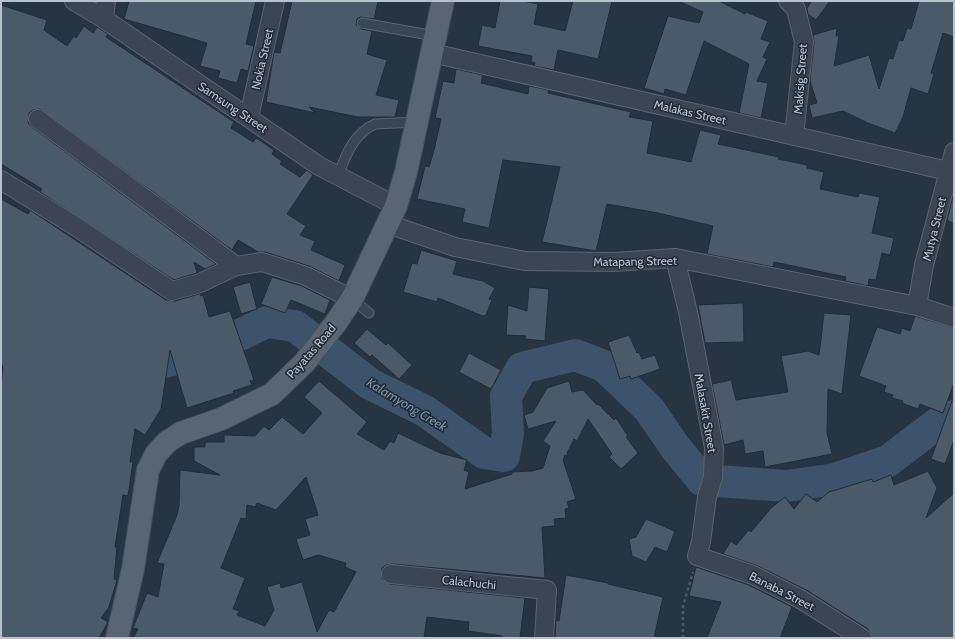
<svg xmlns="http://www.w3.org/2000/svg" width="955" height="639" viewBox="0 0 955 639" font-family="Cabin,sans-serif">
<rect width="100%" height="100%" fill="#273442"/>
<g fill="none" stroke-linecap="round" stroke-linejoin="round">
<polyline stroke="#3d536b" stroke-width="32" points="126,359 164,362 210,349 267,322 295,326 370,384 425,411 484,453 504,456 508,434 506,396 522,368 575,355 604,366 649,409 675,447 702,480 787,486 835,479 888,461 938,423 954,416"/>
</g>
<g fill="#4b5a68" stroke="#222d39" fill-rule="evenodd">
<polygon points="129,1 256,1 246,44 254,46 248,71 241,69 237,83 218,78 220,71 200,66 207,43 124,19"/>
<polygon points="292,1 378,1 374,19 360,17 357,19 356,25 361,29 372,31 367,54 387,60 376,95 399,100 395,117 358,117 309,107 315,113 266,102 274,52 280,53"/>
<polygon points="500,1 523,1 538,4 534,24 565,31 573,1 612,1 598,59 558,50 554,70 534,66 535,63 531,62 532,56 478,46 482,25 495,28"/>
<polygon points="678,1 719,1 745,14 746,12 768,21 761,39 770,42 763,57 767,59 757,81 768,83 761,118 739,113 749,64 704,41 686,95 665,89 664,94 644,88 668,16 699,23 703,12"/>
<polygon points="812,1 830,1 816,20 808,14 807,8"/>
<polygon points="919,1 954,1 954,37 943,33 931,73 934,74 928,94 911,88 903,117 895,133 868,123 843,111 812,118 809,105 817,103 810,81 814,43 813,35 837,28 836,36 839,36 834,66 869,55 879,89 889,58 893,59 899,40 903,41 907,28 911,29"/>
<polygon points="1,5 47,20 44,30 67,46 74,36 76,38 84,26 93,33 97,27 108,34 106,37 234,122 231,128 253,142 256,138 274,150 272,154 282,161 280,164 300,177 307,170 313,175 287,214 306,226 300,235 315,241 311,250 345,265 339,281 309,266 265,252 258,252 238,240 232,250 40,109 33,110 29,113 28,123 32,127 216,264 205,269 194,262 197,273 174,280 40,192 42,189 1,164"/>
<polygon points="456,69 483,75 481,83 528,94 529,86 549,90 548,93 631,112 629,117 653,121 647,153 691,162 700,130 721,135 718,144 779,157 778,159 807,165 807,168 824,172 820,189 858,197 859,193 880,197 872,233 894,238 890,255 882,253 876,280 869,279 868,286 845,281 846,277 774,262 773,267 707,254 713,226 658,213 607,204 596,251 542,242 560,167 503,160 489,228 462,222 465,209 417,199 425,166 429,167 434,150 441,119 435,118 443,81 454,83"/>
<polygon points="954,193 954,224 947,220"/>
<polygon points="1,199 28,214 30,210 166,300 175,301 202,293 200,296 203,295 209,317 230,311 254,380 250,381 252,385 233,391 234,393 187,408 170,350 161,409 145,435 135,429 130,462 133,462 128,496 123,495 115,547 117,547 114,579 117,580 109,607 101,618 108,622 107,624 99,638 1,638 1,384 3,368 1,362"/>
<polygon points="421,250 457,261 453,274 483,281 495,288 489,299 492,300 486,315 483,316 438,298 437,302 403,292 412,263 417,264"/>
<polygon points="272,277 302,286 330,300 325,314 291,300 285,313 261,304"/>
<polygon points="250,282 257,309 241,314 233,287"/>
<polygon points="529,287 549,289 545,341 525,339 526,336 506,335 508,305 527,311"/>
<polygon points="743,303 744,342 705,343 698,305"/>
<polygon points="824,313 851,315 842,394 828,389 827,433 832,454 765,467 763,451 745,454 743,440 724,445 712,384 731,380 736,400 788,392 781,356 808,351 819,355"/>
<polygon points="915,316 954,328 954,383 943,413 920,404 918,409 902,403 903,401 892,398 893,395 884,392 886,386 859,376 877,327 900,334 902,328 910,331"/>
<polygon points="367,329 386,345 388,343 412,365 399,379 372,355 370,357 354,343"/>
<polygon points="629,335 637,353 639,352 642,359 655,355 660,369 631,379 630,376 620,379 608,342"/>
<polygon points="469,353 501,370 491,389 459,372"/>
<path d="M319 381 367 422 357 434 384 450 390 441 394 443 398 433 440 453 467 460 464 470 469 472 465 489 512 474V472L532 471 543 468 550 446 543 441 556 421 528 429 524 415 533 412 547 388 569 381 572 392 583 390 597 405 598 404 614 420 616 418 628 436 626 437 638 453 621 469 609 457 612 454 588 419 577 441 574 439 567 453 568 457 565 455 563 460 576 499 567 502 569 508 565 509 566 518 554 519 555 526 542 527 545 578 392 564 386 565 382 568V579L390 584 525 598 520 638H502V636L468 631 469 622 427 617 424 638H133L138 629 133 628 147 593 158 597 164 564 157 563 177 515 179 505 180 470 220 475 194 461V447H205V442H224V435L255 436 264 426 269 430 282 417 303 434 322 413 304 397ZM306 477 318 515 305 519 310 535 296 539 303 560 318 555 346 563 345 567 356 572 334 612 329 610 317 632 302 582 281 588 280 583 267 587 274 610 265 626 237 615 239 611 233 609 245 578 221 568 241 518 246 519 247 505 255 507 257 503 276 510Z"/>
<polygon points="952,401 954,401 954,440 945,464 931,459"/>
<polygon points="928,471 937,488 926,518 954,493 954,638 872,638 868,629 808,591 758,566 723,554 731,541 736,545 749,530 751,532 771,508 785,497 794,509 806,494 817,502 829,492 872,479 873,482 891,475 894,485"/>
<polygon points="646,519 675,531 667,552 655,547 646,562 632,556 629,539 636,537"/>
<polygon points="696,567 749,585 792,607 780,638 707,638 721,602 689,596"/>
<polygon points="566,575 608,583 608,584 663,597 654,638 555,638 556,620 559,621"/>
</g>
<g fill="none" stroke-linecap="round" stroke-linejoin="round">
<g stroke="#59646f" stroke-width="11">
<g id="service">
<polyline points="362,23 435,36"/>
<path d="M338 176C346 155 353 134 375 124L416 122"/>
<polyline points="352,299 369,313"/>
</g>
</g>
<g stroke="#59646f" stroke-width="20">
<g id="minor">
<polyline points="74,1 104,19 319,166 396,206"/>
<polyline points="788,1 796,9 804,42 794,136"/>
<polyline points="104,19 106,1"/>
<polyline points="432,53 948,171"/>
<polyline points="249,117 275,1"/>
<polyline points="38,119 236,266"/>
<polyline points="1,180 75,226 172,291 200,283 236,266 262,262 306,276 352,299"/>
<polyline points="388,224 455,247 525,261 613,262 675,258 917,306 954,318"/>
<polyline points="675,258 688,312 714,448 713,477 707,497 701,542 697,556 753,575 802,600 862,638"/>
<polyline points="917,306 924,265 954,152"/>
<polyline points="391,574 547,590 544,638"/>
</g>
</g>
<g stroke="#454f5b" stroke-width="24">
<polyline id="primary" points="117,638 133,569 148,470 156,454 167,442 181,433 221,419 272,394 305,362 335,324 352,299 396,206 406,172 443,1"/>
</g>
<polyline stroke="#475e60" stroke-width="2.5" stroke-dasharray="3 3" stroke-linecap="butt" points="683,638 683,606 693,572"/>
<use href="#service" stroke="#3b4652" stroke-width="9"/>
<use href="#minor" stroke="#3b4652" stroke-width="18"/>
<use href="#primary" stroke="#596572" stroke-width="22"/>
</g>
<g text-anchor="middle" dominant-baseline="central" stroke-width="3" stroke-linejoin="round" paint-order="stroke">
<g font-size="12" fill="#b8c1cc" stroke="#202b37">
<text transform="translate(262 59) rotate(-77)">Nokia Street</text>
<text transform="translate(800 79) rotate(-86)">Makisig Street</text>
<text transform="translate(233 107) rotate(34)">Samsung Street</text>
<text transform="translate(690 112) rotate(13)">Malakas Street</text>
<text transform="translate(934 229) rotate(-76)">Mutya Street</text>
<text transform="translate(635 261) rotate(-1)">Matapang Street</text>
<text transform="translate(311 351) rotate(-49)">Payatas Road</text>
<text transform="translate(706 413) rotate(80)">Malasakit Street</text>
<text transform="translate(469 582) rotate(6)">Calachuchi</text>
<text transform="translate(782 591) rotate(27)">Banaba Street</text>
</g>
<g font-size="13" font-style="italic" fill="#7993ae" stroke="#202b37">
<text transform="translate(407 404) rotate(31)">Kalamyong Creek</text>
</g>
</g>
<rect width="955" height="639" fill="none" stroke="#b8c1cc" stroke-width="4"/>
</svg>
